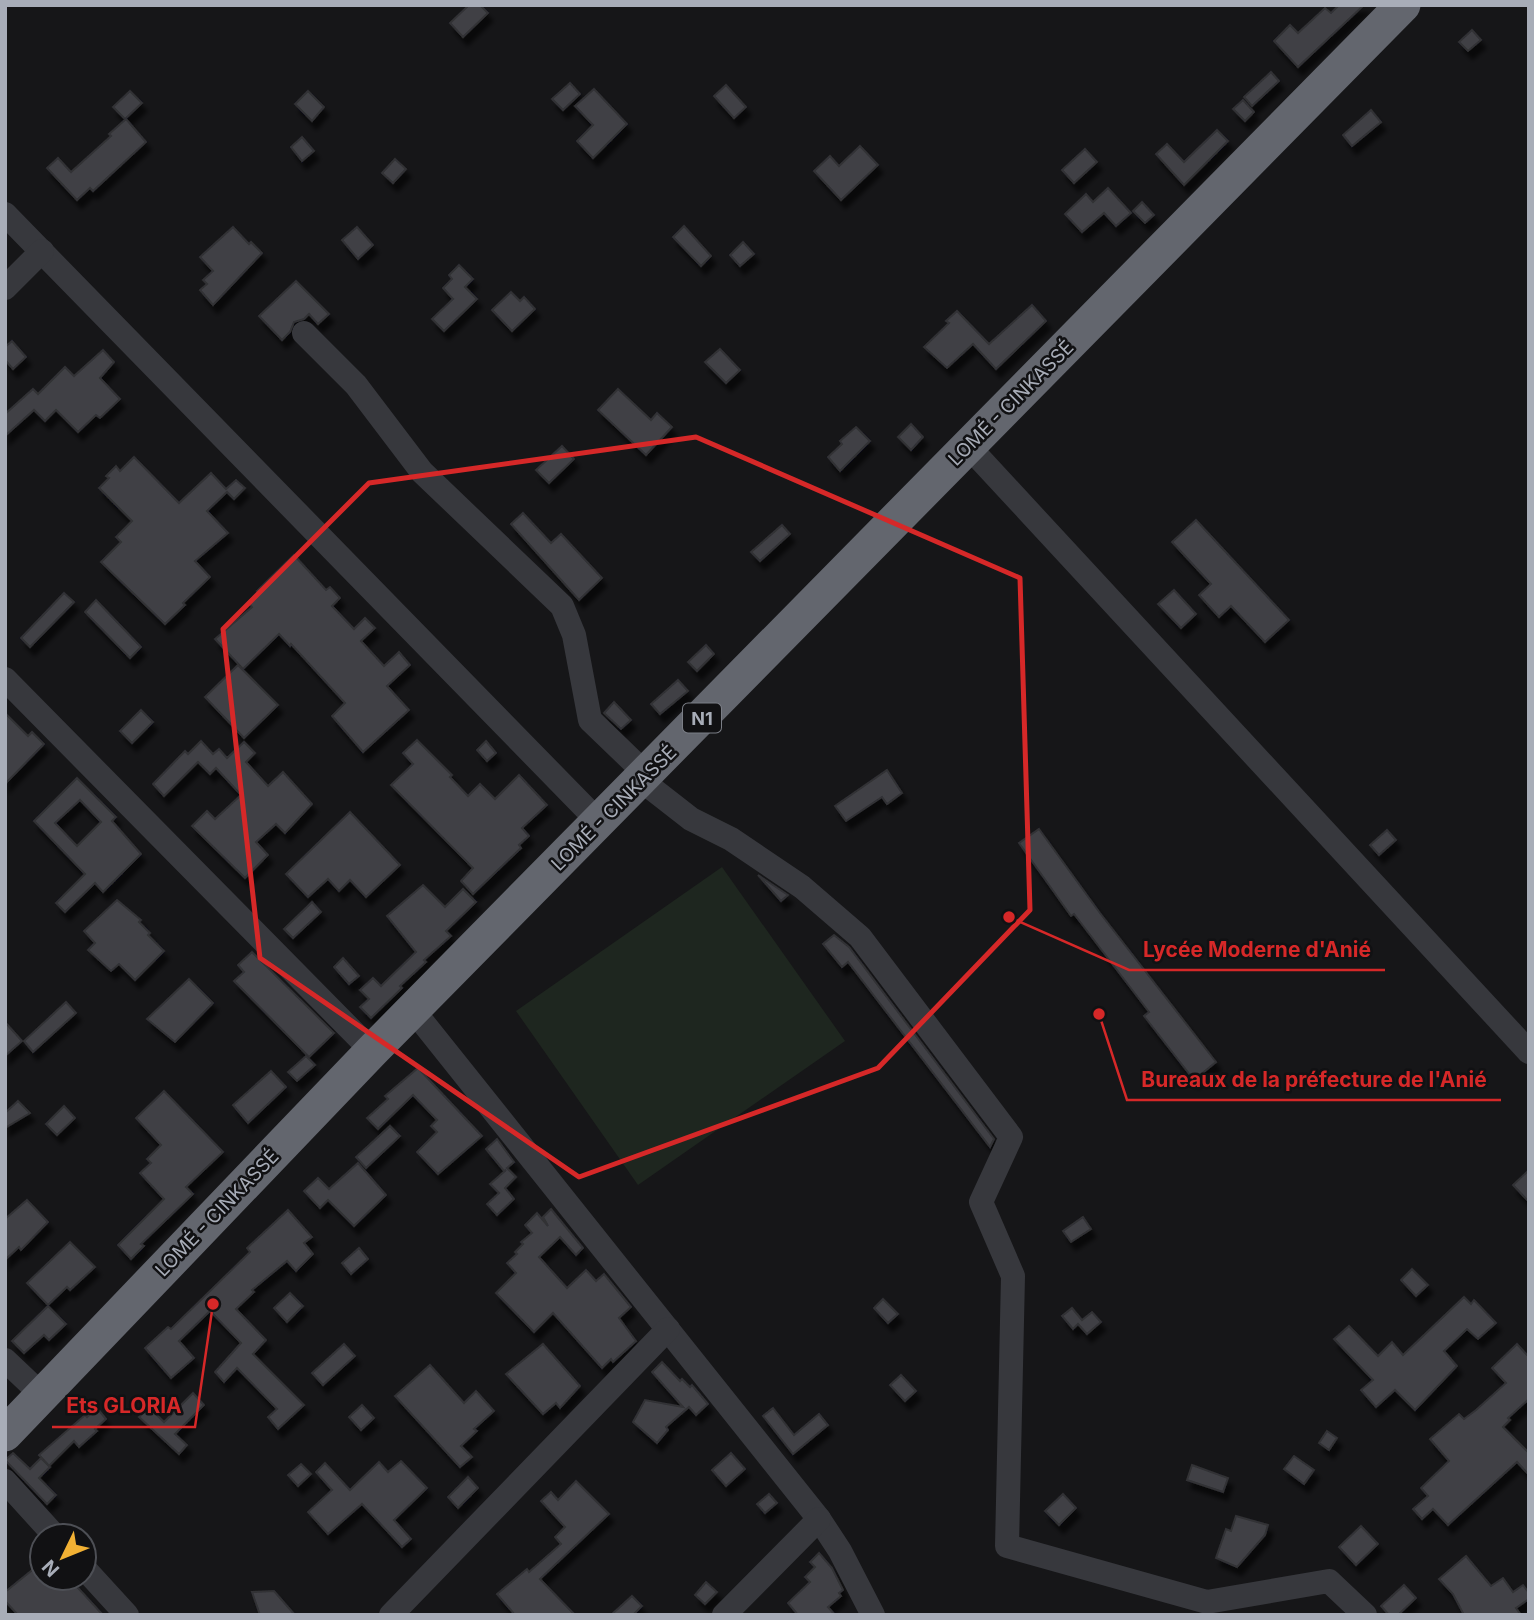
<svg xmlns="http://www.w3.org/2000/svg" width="1534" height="1620" viewBox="0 0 1534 1620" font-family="Inter,sans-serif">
<defs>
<filter id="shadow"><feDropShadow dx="4.5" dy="8" stdDeviation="2" flood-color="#0009"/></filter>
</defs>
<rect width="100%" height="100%" fill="#161618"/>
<polygon fill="#1e261f" points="722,867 845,1041 638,1185 516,1011"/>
<g fill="#404145" stroke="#303034" stroke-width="2" fill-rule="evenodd" filter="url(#shadow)">
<polygon points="469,5 480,5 488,13 463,37 450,23"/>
<polygon points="1339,5 1364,5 1298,67 1274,41 1290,25 1298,33 1325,8 1331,13"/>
<polygon points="1472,30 1481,40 1468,51 1459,42"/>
<polygon points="1271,72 1279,81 1252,106 1244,97"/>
<polygon points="570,83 580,94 563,110 552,99"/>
<polygon points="726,85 746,107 734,118 714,96"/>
<polygon points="594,89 627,124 593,158 577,141 593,125 575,106"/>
<polygon points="130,91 142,103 125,119 113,107"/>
<polygon points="308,91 324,107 312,121 295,104"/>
<polygon points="1243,100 1254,112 1245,121 1233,109"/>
<polygon points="1371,110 1381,122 1352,146 1343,135"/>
<polygon points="126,119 146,142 93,191 90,188 77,200 47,168 58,158 71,172 111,136 109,134"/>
<polygon points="1217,130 1228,141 1184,185 1156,154 1167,144 1184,162"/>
<polygon points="302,137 314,151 302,161 291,147"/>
<polygon points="860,146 878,165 841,200 814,171 830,156 839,166"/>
<polygon points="1085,149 1097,162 1074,183 1062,170"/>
<polygon points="395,159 406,169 393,183 382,173"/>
<polygon points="1108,188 1131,213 1116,226 1104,213 1082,232 1065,214 1086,194 1093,202"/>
<polygon points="1142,202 1154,215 1145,223 1133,211"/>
<polygon points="684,226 711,256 701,266 673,237"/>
<polygon points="233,227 249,244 251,242 262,253 213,305 200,290 207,284 203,280 213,271 200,257"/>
<polygon points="357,227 373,245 358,259 342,240"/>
<polygon points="743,242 754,254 740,266 730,255"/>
<polygon points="459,265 473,279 465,287 477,299 444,331 432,319 453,299 443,288 452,279 449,275"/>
<polygon points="296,281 329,314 318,324 309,314 304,319 294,322 290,332 282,340 259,316"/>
<polygon points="511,292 520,301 524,297 535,309 512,331 492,310"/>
<polygon points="1032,305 1046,321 996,369 973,344 947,368 924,347 949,323 946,321 957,311 989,344"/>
<polygon points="12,341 26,357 13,369 5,360 5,347"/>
<polygon points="720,349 740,370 726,383 705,362"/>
<polygon points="103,350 114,362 100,378 120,399 100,418 96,415 78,432 56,410 45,421 34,410 5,436 5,414 33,389 38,394 65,367 74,376"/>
<polygon points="618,389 651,420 657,413 672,427 646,455 598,410"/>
<polygon points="911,424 923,437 911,450 898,437"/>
<polygon points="856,427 870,441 840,471 828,457 842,444 840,441"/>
<polygon points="562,446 574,459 549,483 536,470"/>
<polygon points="134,457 179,503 211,473 226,489 236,480 245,488 234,499 227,492 207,511 228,533 195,561 210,577 183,603 185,605 165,624 101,562 121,542 116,537 132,521 99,488 109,478 106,476 116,466 120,471"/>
<polygon points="523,513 551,543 561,534 602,578 579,600 511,524"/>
<polygon points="1196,520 1289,620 1265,642 1231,606 1219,617 1199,595 1211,584 1172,542"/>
<polygon points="782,525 790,534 760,561 751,552"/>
<polygon points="294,555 326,590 330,587 340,598 332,606 354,629 365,618 375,628 361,641 384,666 399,652 410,665 387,686 409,710 363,752 332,716 345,703 291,644 290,646 279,634 243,669 215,639 252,607 248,602 258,592 257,591"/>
<polygon points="1174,590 1196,614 1181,628 1158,604"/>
<polygon points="64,593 74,602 30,647 21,638"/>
<polygon points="96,600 141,647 130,658 85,612"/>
<polygon points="706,645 714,654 697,671 688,662"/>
<polygon points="238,665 278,705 244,738 205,697"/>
<polygon points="678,680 688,691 660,714 651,704"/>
<polygon points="614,702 631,720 621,729 604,713"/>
<polygon points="141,710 153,722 132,743 120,731"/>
<polygon points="5,713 28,736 32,732 44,744 5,784"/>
<polygon points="417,740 452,775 450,777 468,796 480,784 495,799 519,775 547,805 522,828 529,836 519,845 521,848 473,894 461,881 473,868 391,785 413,764 403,753"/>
<polygon points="201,741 213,754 219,749 227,758 244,742 255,753 246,762 268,786 283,772 312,804 285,833 276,824 256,842 268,855 245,878 192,826 207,811 215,819 241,795 216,768 210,774 198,762 164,796 153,784 185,751 188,754"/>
<polygon points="486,741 496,753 487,761 477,750"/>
<polygon points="887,770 902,793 887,804 882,797 846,821 835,806"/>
<path d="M77 778 116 817 112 821 141 854 103 892 95 883 65 912 56 903 85 874 34 821ZM80 800 101 822 77 846 55 823Z"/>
<polygon points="350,812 400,865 366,897 350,880 339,891 328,879 308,897 286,874"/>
<polygon points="1039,829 1100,913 1216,1062 1194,1080 1144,1016 1149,1012 1074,914 1071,916 1019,843"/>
<polygon points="1387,830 1396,840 1379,855 1370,845"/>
<polygon points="758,875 788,895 781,901"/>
<polygon points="423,885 445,907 463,889 476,902 446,931 451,936 424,960 426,962 400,986 402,988 371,1018 360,1007 369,999 360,990 373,978 381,986 416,952 387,916"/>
<polygon points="117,900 141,920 139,922 150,933 148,935 164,951 135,980 119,964 111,971 88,950 95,943 84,931"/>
<polygon points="312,902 321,912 293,938 284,929"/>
<polygon points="834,935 849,947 994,1139 990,1147 848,962 842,967 823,944"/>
<polygon points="252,952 334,1033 309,1057 234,981 244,972 238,965"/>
<polygon points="343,958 359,976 349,984 334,967"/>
<polygon points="189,979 213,1003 175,1042 147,1019"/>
<polygon points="66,1002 76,1013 33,1052 24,1041"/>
<polygon points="5,1022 22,1041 5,1056"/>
<polygon points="306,1056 315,1065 297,1081 288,1072"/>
<polygon points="418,1068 482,1136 438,1174 417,1152 437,1132 431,1126 437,1120 413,1095 378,1129 367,1118 388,1099 385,1096"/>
<polygon points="271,1071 286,1087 248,1123 233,1105"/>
<polygon points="164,1091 223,1152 186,1187 193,1194 141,1244 144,1246 131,1259 118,1245 164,1199 140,1173 151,1163 147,1159 161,1145 136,1118"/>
<polygon points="18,1101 30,1113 5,1128 5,1113"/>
<polygon points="64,1106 75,1118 57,1135 46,1124"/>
<polygon points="390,1126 400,1136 366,1168 356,1157"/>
<polygon points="497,1139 514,1162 507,1168 516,1177 505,1188 514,1199 497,1215 487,1204 499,1193 490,1184 506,1170 504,1171 486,1149"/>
<polygon points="358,1163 386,1195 354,1226 328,1200 320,1208 304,1191 318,1178 329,1189"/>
<polygon points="1529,1170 1529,1202 1513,1185"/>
<polygon points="27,1200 48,1222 21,1250 19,1247 5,1260 5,1219"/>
<polygon points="551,1209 583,1248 576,1255 560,1237 539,1257 567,1288 586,1270 596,1281 604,1274 631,1307 619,1318 636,1341 613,1362 611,1359 602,1368 553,1313 534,1332 496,1293 516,1273 507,1263 517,1254 515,1252 523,1244 521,1242 532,1233 525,1225 537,1213 548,1226 543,1217"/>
<polygon points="288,1210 312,1237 304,1243 313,1254 296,1271 287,1261 252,1290 254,1292 236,1309 266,1340 253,1354 304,1405 278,1429 268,1417 277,1409 237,1368 224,1382 215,1372 241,1343 210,1311 179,1341 194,1358 171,1378 145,1348 168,1327 171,1329 250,1252 247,1248"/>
<polygon points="1083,1217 1091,1229 1071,1242 1063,1231"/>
<polygon points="70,1242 95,1267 70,1290 67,1287 48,1305 27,1283"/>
<polygon points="359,1248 368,1259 351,1274 342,1263"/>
<polygon points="1412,1269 1428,1285 1416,1296 1401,1280"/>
<polygon points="290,1293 303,1306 287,1322 274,1308"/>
<polygon points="1464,1297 1471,1304 1474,1300 1496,1323 1478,1339 1467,1329 1444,1351 1457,1366 1415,1410 1395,1390 1376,1407 1361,1390 1373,1380 1334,1339 1349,1326 1378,1356 1392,1342 1403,1355"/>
<polygon points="883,1299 898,1314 888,1323 874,1308"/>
<polygon points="48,1306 66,1324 49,1340 44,1335 24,1353 12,1341"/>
<polygon points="1072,1308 1082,1320 1092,1312 1101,1322 1087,1334 1078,1324 1073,1329 1062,1316"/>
<polygon points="344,1344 355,1356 323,1385 312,1373"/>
<polygon points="543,1344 580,1386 560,1408 556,1403 543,1414 506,1374"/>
<polygon points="1517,1344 1529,1357 1529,1399 1508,1418 1510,1420 1503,1427 1529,1453 1529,1475 1517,1462 1448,1525 1433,1509 1422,1519 1413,1509 1428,1496 1421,1488 1449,1461 1430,1439 1459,1414 1464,1419 1476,1410 1506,1383 1492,1368"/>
<polygon points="662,1362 680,1381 682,1379 690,1387 692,1385 708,1404 696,1415 689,1407 666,1427 668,1430 657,1443 633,1422 645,1400 683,1407 652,1372"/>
<polygon points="430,1365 464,1403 476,1391 494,1411 474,1429 477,1431 461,1446 472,1457 460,1467 395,1396"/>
<polygon points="901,1375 916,1391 905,1401 890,1385"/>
<polygon points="193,1393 204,1405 175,1434 187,1445 179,1454 139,1417 149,1407 164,1422"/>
<polygon points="362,1405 374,1418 361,1430 349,1417"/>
<polygon points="97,1408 106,1419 95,1429 97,1431 79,1447 74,1441 49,1466 39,1455 85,1415 87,1417"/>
<polygon points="773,1408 794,1435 819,1414 828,1425 793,1454 763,1416"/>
<polygon points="1327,1431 1337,1438 1329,1450 1319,1443"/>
<polygon points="13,1453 30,1469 41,1458 50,1467 39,1478 56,1495 47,1504 5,1460"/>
<polygon points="731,1453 745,1469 726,1486 712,1470"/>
<polygon points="1294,1456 1314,1470 1304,1484 1284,1469"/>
<polygon points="401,1461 427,1488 394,1520 411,1539 402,1547 362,1504 328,1534 308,1512 332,1490 316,1472 325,1463 350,1490 379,1462 388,1472"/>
<polygon points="301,1464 311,1474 298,1486 288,1475"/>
<polygon points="1192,1465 1228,1478 1223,1492 1187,1480"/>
<polygon points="468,1477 478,1488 458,1508 448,1497"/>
<polygon points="576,1481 609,1514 540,1579 575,1615 515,1615 497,1594 527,1569 529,1572 561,1544 555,1537 565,1527 541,1501 551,1492 558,1500"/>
<polygon points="769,1494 777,1503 765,1513 757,1504"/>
<polygon points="1063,1494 1076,1508 1059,1525 1045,1511"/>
<polygon points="1236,1516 1268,1525 1265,1535 1237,1567 1216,1558 1226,1529 1231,1531"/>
<polygon points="1361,1526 1378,1544 1356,1565 1339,1547"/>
<polygon points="819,1553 832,1568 843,1590 839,1593 841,1596 828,1607 835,1615 798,1615 788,1603 810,1582 805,1577 815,1567 810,1562"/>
<polygon points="1466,1556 1491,1586 1503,1578 1513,1592 1523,1585 1529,1593 1529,1599 1516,1608 1521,1615 1464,1615 1453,1594 1439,1579"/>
<polygon points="36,1567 42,1574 42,1578 69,1578 103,1615 18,1615 5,1601 5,1592"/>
<polygon points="706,1582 717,1592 705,1604 695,1595"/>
<polygon points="1404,1585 1416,1598 1398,1615 1389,1615 1381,1606"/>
<polygon points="274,1591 295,1615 260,1615 252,1592"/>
<polygon points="632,1596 642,1606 633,1615 611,1615"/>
</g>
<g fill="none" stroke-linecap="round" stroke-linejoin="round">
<g stroke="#37383d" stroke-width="24">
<polyline points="5,214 599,822"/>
<polyline points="5,288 42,251"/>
<polyline points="304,333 356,385 422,472 562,606 574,635 590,720 647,775"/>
<polyline points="969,447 1529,1052"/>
<polyline points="5,679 372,1051"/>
<polyline points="641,780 691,819 731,839 802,887 860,937 1011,1137 981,1202 1013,1276 1007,1546 1207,1602 1329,1581 1365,1615"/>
<polyline points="413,1010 819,1519 840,1551 873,1615"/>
<polyline points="5,1360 42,1395"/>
<polyline points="5,1481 55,1536"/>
<polyline points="84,1568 127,1615"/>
<polyline points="391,1615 668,1329"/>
<polyline points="724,1615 819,1519"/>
</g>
<polyline stroke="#63666e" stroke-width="35" points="5,1434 372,1051 1403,5"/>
</g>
<path fill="none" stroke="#d62828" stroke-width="5" stroke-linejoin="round" d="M696 437 1020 578 1030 910 878 1068 579 1177 260 958 223 629 369 483Z"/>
<g text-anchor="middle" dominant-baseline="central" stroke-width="5" stroke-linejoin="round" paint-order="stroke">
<rect fill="#111113" stroke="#7b7e86" stroke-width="2" x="683" y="703.5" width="38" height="29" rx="5"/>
<g font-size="18" font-weight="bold" fill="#a8adb8">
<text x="702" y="718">N1</text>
</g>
<g font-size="19" fill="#a8adb8" stroke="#111113">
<text transform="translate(1011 403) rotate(-45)">LOMÉ - CINKASSÉ</text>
<text transform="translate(614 808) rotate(-45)">LOMÉ - CINKASSÉ</text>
<text transform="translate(217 1213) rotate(-46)">LOMÉ - CINKASSÉ</text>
</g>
</g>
<path fill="none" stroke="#d62828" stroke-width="2.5" d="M1009 917L1129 970H1385M1099 1014L1127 1100H1501M213 1304L195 1427H52"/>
<g fill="#d62828" stroke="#111113" stroke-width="2.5">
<circle cx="1009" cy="917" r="7"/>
<circle cx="1099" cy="1014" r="7"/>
<circle cx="213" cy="1304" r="7"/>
</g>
<g font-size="21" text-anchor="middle" font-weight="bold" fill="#d62828" stroke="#111113" stroke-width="5" stroke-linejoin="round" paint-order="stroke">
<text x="1257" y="957">Lycée Moderne d'Anié</text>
<text x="1314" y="1087">Bureaux de la préfecture de l'Anié</text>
<text x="124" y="1413">Ets GLORIA</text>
</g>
<rect width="1534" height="1620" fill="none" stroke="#a8adb8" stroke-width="14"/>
<g transform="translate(63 1557) rotate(227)"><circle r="33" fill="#111113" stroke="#4d4f55" stroke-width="2"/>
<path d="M0-5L12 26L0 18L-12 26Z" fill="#f2b134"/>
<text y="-10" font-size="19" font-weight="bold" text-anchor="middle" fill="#a8adb8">N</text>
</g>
</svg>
